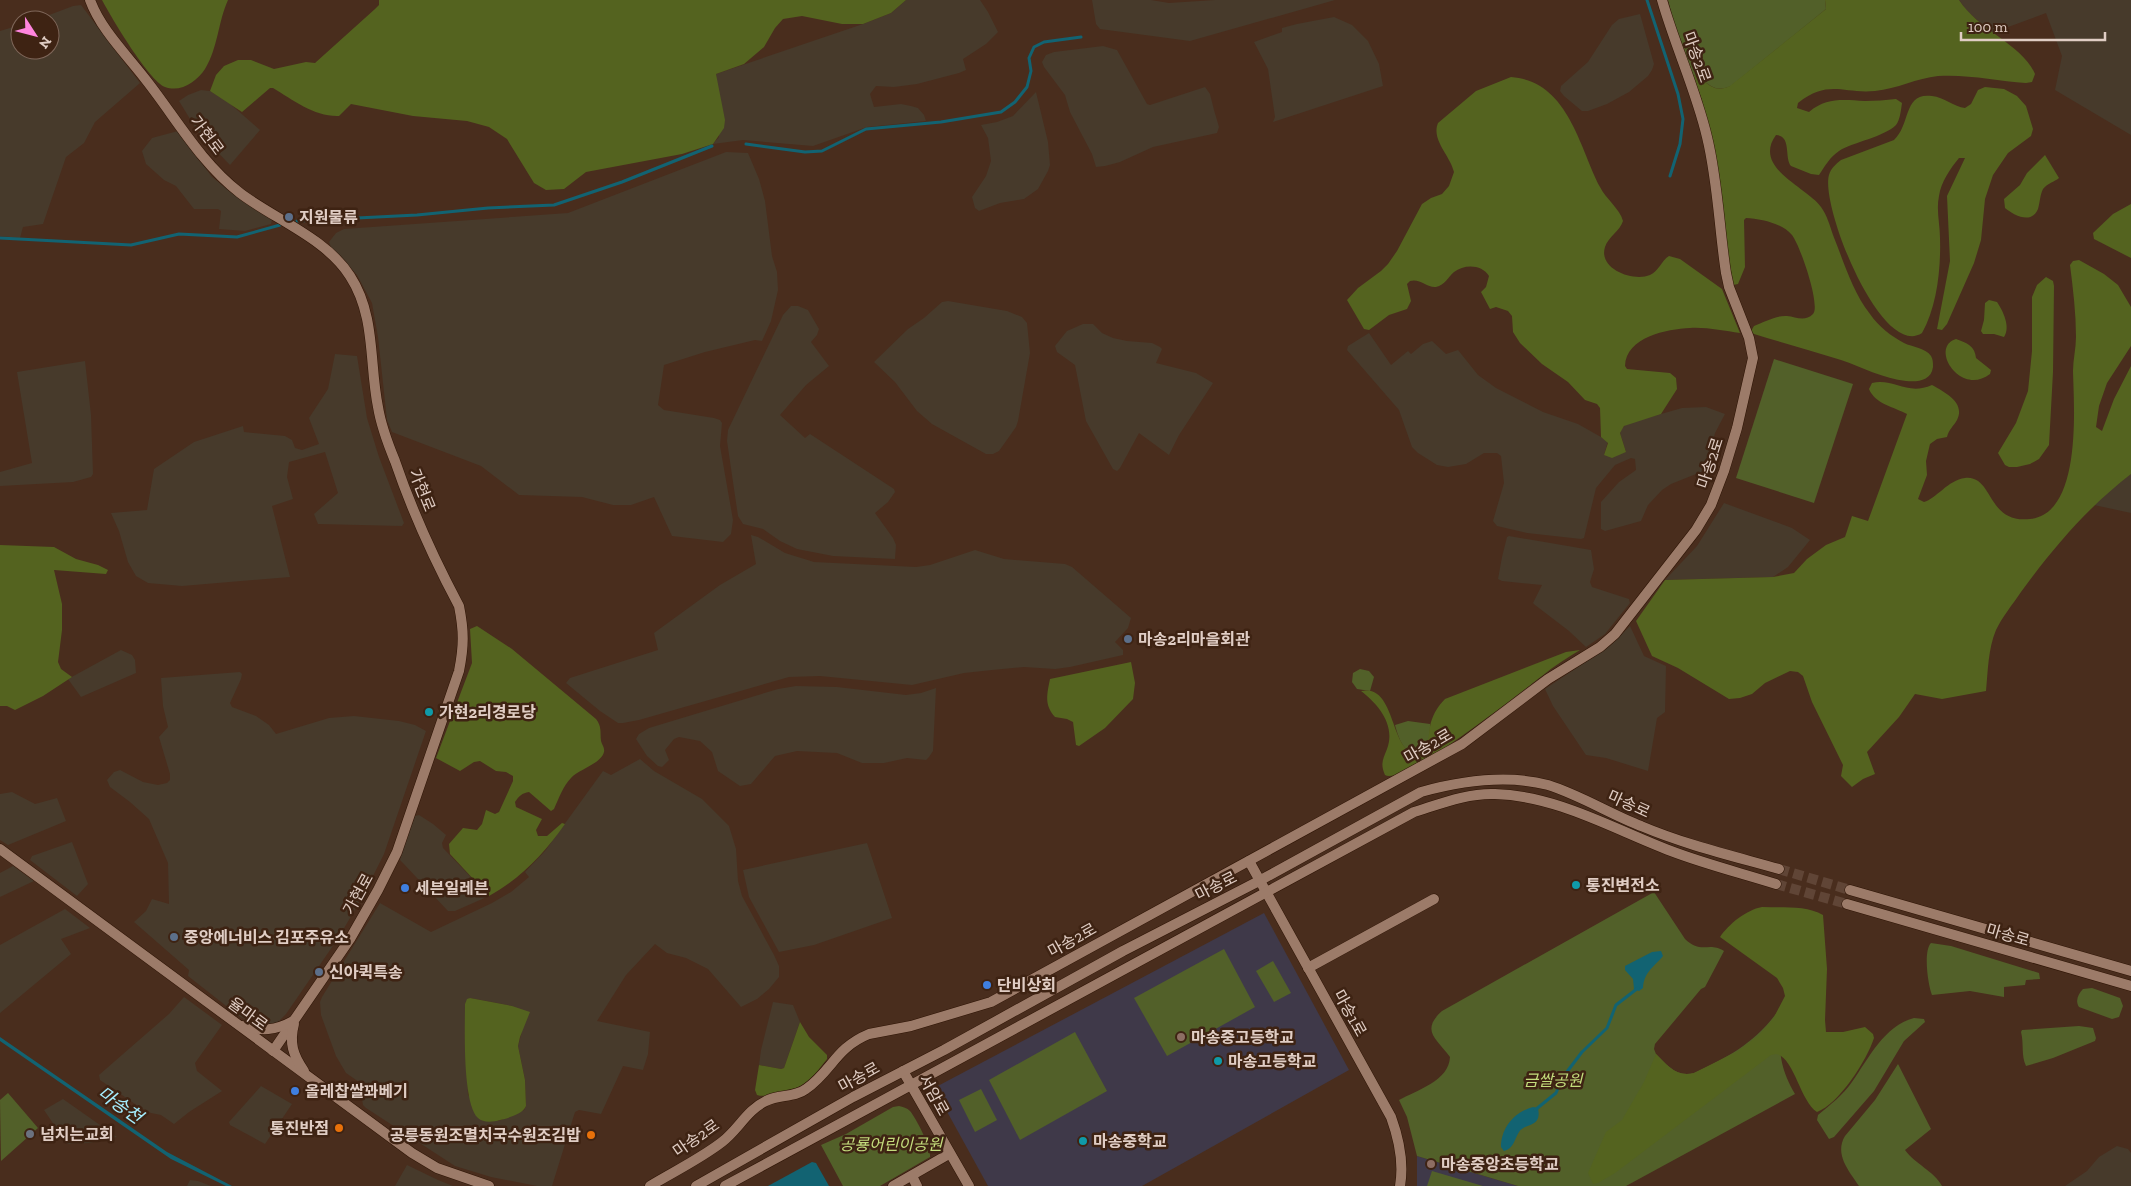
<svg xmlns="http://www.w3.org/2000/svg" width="2131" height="1186" viewBox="0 0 2131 1186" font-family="'Zilla Slab','Noto Sans KR',serif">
<rect width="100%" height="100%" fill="#492d1d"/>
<g fill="#473a2b" fill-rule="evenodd">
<polygon points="906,0 980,0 988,12 998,32 986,44 963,59 966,70 959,73 917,84 894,87 876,86 870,94 874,107 901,104 911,106 918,108 924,115 926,121 867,127 813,146 743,140 713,144 719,137 716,74 863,24 891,13"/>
<polygon points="1092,0 1151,0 1169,3 1215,0 1335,0 1190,41 1100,29 1096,24"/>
<polygon points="1959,0 2131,0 2131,135 2055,90 2062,56 2046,13 1992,33 1967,11"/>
<polygon points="81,5 140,83 95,122 84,143 66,157 43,224 23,227 20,238 0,236 0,31 20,25 20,50 50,50 50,20 36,20 73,6"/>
<polygon points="1640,14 1654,64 1652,70 1648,76 1629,92 1607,104 1588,111 1582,111 1564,96 1560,91 1561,86 1588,62 1612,25 1619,19"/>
<polygon points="1334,17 1352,25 1368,41 1379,64 1383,86 1273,122 1275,117 1268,69 1254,42 1282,32 1282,28 1297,24"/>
<polygon points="1103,46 1117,50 1147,104 1150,105 1205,87 1210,94 1214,110 1219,127 1217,133 1153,147 1120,162 1105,166 1096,167 1092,154 1070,112 1065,95 1044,67 1042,62 1046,55 1054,52"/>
<polygon points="201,90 210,91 228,102 260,130 230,165 198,132 179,101 188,95"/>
<polygon points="1036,92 1048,142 1050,165 1048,171 1038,189 1024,199 1000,203 979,211 975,208 972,197 986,176 991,161 988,138 981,125 997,122 1013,116"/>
<polygon points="178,131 212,177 237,197 272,220 271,224 245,231 219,229 221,211 218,209 194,209 176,186 164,180 146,164 142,151 152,138"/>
<polygon points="726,152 748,153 759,179 765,201 772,256 777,272 778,290 771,321 762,341 755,340 705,352 664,365 658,405 664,410 714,418 720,420 722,423 720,446 733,520 731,534 723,542 672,536 654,497 631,505 613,505 582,497 519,495 481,466 392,432 387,420 378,337 372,303 357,275 331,247 329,242 336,233 344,229 568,213"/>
<polygon points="948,301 1007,311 1022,317 1027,323 1030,353 1018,421 1016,427 999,451 993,454 986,454 932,424 917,411 895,382 874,362 908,329 924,318 942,302"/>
<polygon points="791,306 798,306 808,310 819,329 817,335 811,342 829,366 806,385 780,415 805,438 810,434 894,489 895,492 888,502 875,513 893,538 896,545 895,559 833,556 797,549 780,541 763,529 743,524 738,516 727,441 728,430 783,315"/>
<polygon points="1083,324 1093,324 1102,333 1113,338 1127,341 1152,343 1160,347 1162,349 1156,363 1196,373 1213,383 1179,435 1169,455 1139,433 1120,468 1117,471 1113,469 1086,421 1075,365 1057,352 1055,346 1067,331"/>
<polygon points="1369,333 1391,365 1408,351 1411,354 1423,344 1432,341 1446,354 1458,350 1478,375 1496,388 1543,412 1578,424 1608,441 1604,455 1626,452 1620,433 1621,430 1626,424 1682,408 1706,407 1725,414 1715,433 1706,470 1671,484 1662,490 1648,505 1641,521 1605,531 1601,529 1601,502 1619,482 1636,470 1635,459 1631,458 1615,465 1596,488 1584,538 1581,539 1527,533 1497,526 1493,521 1504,483 1501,456 1497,453 1484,453 1466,464 1448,467 1437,465 1418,453 1412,447 1399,410 1347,350 1348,346"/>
<polygon points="335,354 357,356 367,418 379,457 404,523 402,526 318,524 314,514 338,493 325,452 289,462 287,477 293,499 272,506 290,577 182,586 148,583 136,576 128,562 119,531 111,513 147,510 154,469 194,442 243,426 244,432 285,436 292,440 295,448 302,450 319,444 309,418 328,389"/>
<polygon points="85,361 91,415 93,474 91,477 73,482 0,486 0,472 32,463 17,372"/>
<polygon points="2131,474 2131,513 2094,505 2115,486"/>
<polygon points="1724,503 1792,528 1810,540 1788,567 1773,577 1665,580 1697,546"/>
<polygon points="751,535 758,537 785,553 814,562 916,567 930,565 975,550 1004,559 1065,564 1072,567 1131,618 1128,628 1115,642 1123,650 1123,655 1070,667 1055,669 1024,667 992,670 964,673 912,685 820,676 789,677 639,720 623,723 618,723 600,711 566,683 570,678 658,650 654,633 720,585 756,564"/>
<polygon points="1509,536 1591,550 1594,569 1590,582 1592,587 1629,599 1630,603 1605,634 1586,647 1569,631 1535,605 1533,603 1542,585 1502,581 1498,579 1502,557 1507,537"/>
<polygon points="1630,626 1644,656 1666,666 1665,712 1657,718 1648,771 1606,758 1586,755 1553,706 1545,689 1611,645"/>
<polygon points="121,650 132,655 135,660 136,673 81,697 68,679"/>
<polygon points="240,672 242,674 241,679 230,703 232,707 256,716 269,725 276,734 329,718 354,716 399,721 415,725 426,731 384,854 365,892 339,937 286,1014 277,1023 263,1025 250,1022 239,1016 188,976 189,970 134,922 146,911 152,899 169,904 168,863 149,819 130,802 110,787 107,780 114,772 120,770 143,782 158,785 167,783 170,780 170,774 159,737 168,727 163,706 161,678"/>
<polygon points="796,686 837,687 906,695 921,693 936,688 933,751 929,757 926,760 907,758 884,763 862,763 837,753 797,751 775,756 751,784 740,786 718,771 712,752 700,741 679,737 674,739 665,750 669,760 662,767 658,766 647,756 636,739 639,734 649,728 778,689"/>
<path d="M640 759 654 771 702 799 729 826 736 849 738 881 742 896 774 955 779 966V977L769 989 757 999 741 1007 708 969 686 958 667 953 655 944 626 975 597 1021 650 1032 648 1054 643 1070 623 1066 601 1114 579 1110 575 1112 552 1186H537L491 1177 455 1166 366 1108 363 1105 359 1082 346 1073 336 1056 321 1015 320 1002 322 997 380 903 431 932 492 903 511 892 529 877 525 872 545 851 603 771 611 775ZM470 998 512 1006 522 1031 518 1046 525 1080 526 1106 524 1110 518 1113 498 1121 468 1095 465 1004Z"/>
<polygon points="12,792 35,804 57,798 66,821 8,845 0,840 0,794"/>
<polygon points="419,815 433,824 446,835 442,843 443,848 489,896 455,911 448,911 403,863 400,860 405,842 415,816"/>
<polygon points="72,842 88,884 77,896 30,860 32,856"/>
<polygon points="867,843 892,918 814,945 779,952 749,897 743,870"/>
<polygon points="13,866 34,881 0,897 0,873"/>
<polygon points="65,909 90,928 61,939 71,954 0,1013 0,945"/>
<polygon points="184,997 222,1025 195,1063 197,1071 222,1091 189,1112 174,1124 161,1115 151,1113 141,1108 100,1080 99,1075 169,1014"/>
<polygon points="773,1002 793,1005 800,1022 784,1068 781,1069 759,1065 761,1050"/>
<polygon points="261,1086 292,1104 265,1144 230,1125 229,1122"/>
<polygon points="63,1099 117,1137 89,1143 67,1144 44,1110"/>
<polygon points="2117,1146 2128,1149 2131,1153 2131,1186 2065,1186 2087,1171 2099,1157"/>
<polygon points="407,1165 438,1180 453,1186 395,1186"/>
<polygon points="190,1180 198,1181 211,1186 187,1186"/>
</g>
<g fill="#3f3949">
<polygon points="1264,913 1349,1070 1142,1186 988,1186 934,1088"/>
<polygon points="1417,1156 1518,1186 1417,1186"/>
</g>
<g fill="#526029">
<path d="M1668 0H1825L1826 9 1731 86C1711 94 1709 81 1693 75L1675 27Z"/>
<polygon points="1774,359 1853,384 1814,503 1736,478"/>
<polygon points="1360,669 1369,671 1374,677 1370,691 1357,689 1352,682 1353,673"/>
<path d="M1408 721 1430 724C1430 731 1430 739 1427 744 1426 748 1423 751 1419 752 1404 757 1398 736 1395 725Z"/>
<path d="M1654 892 1685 939C1702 955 1708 941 1724 951L1705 987 1701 989 1655 1044 1654 1049 1656 1054C1667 1065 1677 1078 1694 1073 1729 1057 1758 1041 1780 1008 1780 1044 1776 1061 1795 1094L1626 1186H1518L1417 1156 1407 1117 1399 1100C1417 1090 1449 1081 1450 1057 1437 1039 1420 1031 1442 1011Z"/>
<path d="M1931 943 1951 946 2039 973 2040 979 2026 980 2025 985 2004 987V997L1970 991 1932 995C1928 985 1923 951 1931 943Z"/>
<polygon points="1224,949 1255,1007 1167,1056 1134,998"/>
<polygon points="1273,961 1291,993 1274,1002 1256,971"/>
<path d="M2092 988 2120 998 2123 1006 2119 1017 2112 1019 2079 1007C2075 1001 2078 994 2083 989Z"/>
<path d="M1914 1018 1924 1019 1925 1022 1904 1041 1874 1091 1834 1137 1829 1139 1817 1120 1818 1115C1830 1105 1843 1095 1852 1082 1869 1058 1884 1026 1914 1018Z"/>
<path d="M2079 1026 2093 1028 2096 1038 2095 1041 2053 1058 2026 1066C2021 1056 2024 1043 2021 1032L2022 1030Z"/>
<polygon points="1075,1032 1107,1091 1020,1140 989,1080"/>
<path d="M1898 1064 1931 1129 1905 1150C1915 1164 1934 1171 1942 1186H1859C1849 1171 1834 1154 1845 1136L1875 1100Z"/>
<polygon points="981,1089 997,1120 975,1132 959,1100"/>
<polygon points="8,1093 38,1128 1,1161 0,1100"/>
<path d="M899 1106C903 1107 907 1108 910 1111 916 1118 932 1149 930 1157L880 1186H843L821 1145 846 1134 893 1107Z"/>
<polygon points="1432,1171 1483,1186 1427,1186"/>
</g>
<g fill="#54631f">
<path d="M102 0H228C218 22 218 48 205 69 197 81 181 93 165 87 149 81 111 17 102 0Z"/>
<path d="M379 0H906L891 13 863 24H842L802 16 783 19 775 28 764 47 744 64 716 74 725 120 724 128 713 144 682 154 586 172 564 189 546 190 534 183 507 139 489 127 467 121 413 116 351 104 339 116C315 117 293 100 273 88H270L242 112 210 91 216 75 224 66 238 60H251L274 69 306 62 315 63 375 9 379 5Z"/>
<path d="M1825 0H1959C1978 30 2023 45 2035 74L2032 82 2026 83C1997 81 1968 74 1938 76 1917 78 1897 89 1875 91 1842 94 1829 79 1798 103L1797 108 1809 112C1827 97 1843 100 1865 101 1875 101 1886 100 1896 99L1902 103C1901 110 1900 120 1896 125 1884 137 1853 142 1839 151 1830 157 1825 166 1819 175L1811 174 1791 166C1784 158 1792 136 1776 135 1752 168 1807 187 1821 207 1827 215 1830 226 1833 235 1844 262 1852 291 1870 314 1879 327 1891 336 1904 343 1912 347 1926 348 1931 356 1933 359 1933 363 1933 367 1931 381 1918 382 1906 381 1884 379 1862 367 1841 360 1812 351 1783 343 1754 334L1751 331 1754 326C1764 322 1777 315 1787 316 1796 317 1805 322 1813 314 1821 306 1800 245 1792 235 1782 223 1761 219 1746 218L1744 220 1745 267 1738 284 1733 285 1731 277 1702 100 1693 75C1709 81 1711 94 1730 86L1826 9Z"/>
<path d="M1511 77C1568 81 1579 146 1600 187 1606 199 1620 209 1623 221 1620 231 1608 237 1605 247 1598 269 1633 282 1650 275 1659 271 1661 261 1669 256L1680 259 1722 289 1740 333C1724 331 1707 327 1690 328 1667 329 1626 337 1625 366L1627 369 1670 373 1676 378 1677 389 1661 414 1624 426 1620 433 1626 452 1612 458 1604 455 1608 443 1601 437 1600 408 1597 404 1585 400 1568 382 1542 364 1520 343 1513 332 1512 316 1508 311 1496 307 1490 309 1481 292 1486 287 1489 276C1482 264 1464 264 1454 272 1448 277 1445 285 1436 287 1427 288 1420 278 1410 281L1407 284 1411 301 1407 309 1389 315 1369 330 1364 329 1347 300 1358 288 1381 271 1388 264 1397 251 1422 204 1431 198 1442 194 1449 186 1454 172C1450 155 1431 140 1438 123L1476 91Z"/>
<path d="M1985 87 2004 89 2017 96 2026 106 2033 129 2031 136 2008 153 1993 175 1985 199 1981 240 1974 263 1947 324 1942 330 1937 329 1950 261 1947 196 1965 158H1959C1950 169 1941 182 1939 196 1936 210 1940 224 1940 238 1941 268 1937 307 1922 333 1881 360 1820 205 1829 175 1831 168 1836 164 1841 160L1894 140C1911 124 1903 92 1932 96 1944 97 1954 107 1965 108L1971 104 1978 90Z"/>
<path d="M2045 155 2059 178C2054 182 2048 183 2043 189 2040 195 2040 202 2038 209 2031 225 2014 215 2005 208L2004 199 2020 185 2027 173Z"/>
<polygon points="2131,204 2131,258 2094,239 2093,233 2113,214"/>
<path d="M2079 260 2104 274 2118 285 2131 307V346L2107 383 2099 406 2096 427 2102 431 2114 399 2131 366V474C2088 507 2053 548 2021 592 2013 604 2002 617 1996 630 1988 649 1988 671 1986 691L1942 699 1915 694 1899 717 1867 752 1875 774 1863 779 1852 787 1841 776 1843 765 1812 702 1803 676 1798 672 1790 671 1765 683 1752 694 1740 698 1729 699 1678 668 1652 656 1636 621 1665 580 1773 577 1794 573 1807 559 1826 545 1845 537 1852 516 1868 521 1907 414C1894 407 1875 404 1869 389L1872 383C1894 378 1907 396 1932 385 1944 392 1966 402 1957 420 1953 427 1949 429 1947 437L1937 439 1930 444 1926 461 1927 475 1918 499 1924 502C1936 499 1948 480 1965 478 1994 475 1986 524 2030 519 2082 514 2074 408 2073 371 2073 360 2076 348 2076 337 2076 313 2073 289 2070 265L2073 261Z"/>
<polygon points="2046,277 2053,281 2054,286 2053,372 2049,445 2039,459 2030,464 2017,467 2009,467 2005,465 1998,453 2016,423 2028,391 2032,351 2032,297 2037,285"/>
<path d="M1989 300 1997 302C2003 311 2011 327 2004 337L1994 334H1983L1981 331 1984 320 1985 303Z"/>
<path d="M1956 339C1967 343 1975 346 1976 358L1991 370 1990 374C1960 397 1929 347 1956 339Z"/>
<polygon points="0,545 54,547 76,559 98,565 108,570 106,574 54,570 62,604 62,630 58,662 61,669 72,677 43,696 15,710 7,706 0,706"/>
<path d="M477 626 512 649 596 719C602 727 600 732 601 741 602 745 605 748 604 752 601 764 579 769 571 778 563 786 559 798 554 809L551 811 529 792C522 793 519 796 515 802L516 807 542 819 536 830 538 836H547L562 823 565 824C544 854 521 878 489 896L450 854 449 844 463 828 477 830 482 824 486 810 495 814 499 812 513 781V776L506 772 496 771 480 761 474 762 460 771 436 758 472 663 470 629Z"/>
<path d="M1580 650C1567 658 1554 666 1542 676 1522 691 1404 786 1385 775 1380 764 1383 759 1387 749 1396 725 1378 704 1361 691 1394 684 1390 742 1411 752 1430 760 1428 732 1431 722 1434 713 1438 706 1445 699L1566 652Z"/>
<path d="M1131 662 1135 683 1133 699 1105 728 1079 746 1076 745 1073 722 1067 719 1055 717C1044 705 1047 694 1050 679Z"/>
<path d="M1762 907C1782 908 1806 905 1823 915L1827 969 1825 1020 1826 1032H1843L1865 1027 1873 1034 1874 1038C1867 1060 1839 1104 1817 1112 1800 1101 1794 1057 1776 1054L1771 1055 1615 1173 1598 1183 1593 1184 1588 1173 1606 1132 1622 1120 1644 1082 1656 1054C1667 1065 1677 1078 1694 1073L1738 1051 1759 1035 1773 1019 1785 996 1783 988 1777 978 1720 937C1729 924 1746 910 1762 907Z"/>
<path d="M470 998 512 1006 530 1012 520 1037 518 1046 525 1080 526 1106C523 1114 508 1118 500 1120 493 1122 483 1123 478 1118 462 1103 465 1026 465 1004L467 999Z"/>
<path d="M800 1022 809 1037 827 1055V1059C809 1082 805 1087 776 1094 769 1095 763 1097 757 1095L755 1090 759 1065 781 1069 784 1068Z"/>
</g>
<g fill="#126372">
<path d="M1661 951 1663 956C1653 968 1644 972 1643 988L1639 991 1634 989 1633 979 1625 970V966L1652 952Z"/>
<polygon points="0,1037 167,1152 232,1186 226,1186 171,1159 0,1041"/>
<path d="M1533 1107 1538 1108C1542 1128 1526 1122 1519 1132 1514 1140 1514 1148 1504 1151L1501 1147C1501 1128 1514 1112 1533 1107Z"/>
<polygon points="812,1162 816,1163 829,1186 768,1186"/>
</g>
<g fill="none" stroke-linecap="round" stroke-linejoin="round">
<g stroke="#126372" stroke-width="3">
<polyline points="1647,0 1678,94 1683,119 1680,144 1670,176"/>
<polyline points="746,144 805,152 822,151 866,129 941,122 1001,112 1015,102 1027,87 1031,71 1029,58 1034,47 1044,42 1081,37"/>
<polyline points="297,221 417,215 488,208 554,205 622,182 712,146"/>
<polyline points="0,238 131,245 179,234 237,237 280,225"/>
<polyline points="1535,1110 1556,1093 1563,1077 1582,1052 1607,1028 1616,1005 1638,988"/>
</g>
<g stroke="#604536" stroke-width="10" stroke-dasharray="10 5" stroke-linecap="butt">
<polyline points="1779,869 1850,890"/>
<polyline points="1776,884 1847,904"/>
</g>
<g stroke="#2e1405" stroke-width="11">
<g id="minor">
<path d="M90 0C101 30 127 55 146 80 176 118 200 162 240 193 274 219 326 238 350 276 376 316 369 363 378 407 381 426 388 444 395 461 412 511 434 559 459 606 464 631 464 646 459 671L397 852 378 890 350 939 273 1051"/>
<polyline points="0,849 412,1153 437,1168 489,1186"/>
<path d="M1249 861 1391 1117C1399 1139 1404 1163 1400 1186"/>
<polyline points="1850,890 2131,971"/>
<polyline points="1847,904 2131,986"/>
<polyline points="1308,968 1434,899"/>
<path d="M294 1024C289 1043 293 1055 304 1071"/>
<path d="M242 1026C262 1031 275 1031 293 1021"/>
<polyline points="903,1071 969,1186"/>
<polyline points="912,1176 917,1186"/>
<path d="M650 1186C673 1172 700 1159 722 1142 738 1130 747 1110 766 1101 779 1094 794 1098 806 1089 832 1071 835 1048 869 1034L911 1026 991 1002 1462 744 1548 679 1600 647 1615 634 1696 530 1711 505 1724 471 1737 428 1753 358 1749 338 1729 287 1726 273C1719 228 1718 182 1707 137 1696 90 1675 46 1662 0"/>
<path d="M696 1186 853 1097 944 1050 1123 951 1259 881 1421 792C1461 781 1506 774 1548 785 1580 795 1610 814 1641 826 1686 845 1733 856 1779 869"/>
<path d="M725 1186 1414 812C1440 804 1467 793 1495 794 1558 796 1613 829 1671 851 1705 864 1741 873 1776 884"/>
<polyline points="893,1186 949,1154"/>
</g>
</g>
<use href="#minor" stroke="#9c7b69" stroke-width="10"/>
</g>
<g fill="#5c6f8a" stroke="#3e2313" stroke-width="2">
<circle cx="289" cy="217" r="5"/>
<circle cx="1128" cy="639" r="5"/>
<circle cx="174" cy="937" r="5"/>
<circle cx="319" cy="972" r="5"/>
</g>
<g fill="#0f9aa8" stroke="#3e2313" stroke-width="2">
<circle cx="429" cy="712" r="5"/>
<circle cx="1576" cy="885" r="5"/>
<circle cx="1218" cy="1061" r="5"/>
<circle cx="1083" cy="1141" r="5"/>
</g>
<g fill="#3f7fe0" stroke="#3e2313" stroke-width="2">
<circle cx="405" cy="888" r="5"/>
<circle cx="987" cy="985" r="5"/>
<circle cx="295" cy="1091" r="5"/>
</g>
<g fill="#8d6e63" stroke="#3e2313" stroke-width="2">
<circle cx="1181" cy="1037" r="5"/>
<circle cx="1431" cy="1164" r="5"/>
</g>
<g fill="#e8710a" stroke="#3e2313" stroke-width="2">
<circle cx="339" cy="1128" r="5"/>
<circle cx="591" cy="1135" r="5"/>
</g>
<circle fill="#6b7280" stroke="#3e2313" stroke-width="2" cx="30" cy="1134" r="5"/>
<g text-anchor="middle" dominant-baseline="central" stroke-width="5" stroke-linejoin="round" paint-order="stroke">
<g font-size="16" fill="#e0cdc4" stroke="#3e2313">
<text transform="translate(1697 57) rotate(70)">마송2로</text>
<text transform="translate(207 135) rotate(53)">가현로</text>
<text transform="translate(1710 463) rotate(-72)">마송2로</text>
<text transform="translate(422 490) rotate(68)">가현로</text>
<text transform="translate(1428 746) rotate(-30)">마송2로</text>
<text transform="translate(1629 804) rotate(24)">마송로</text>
<text transform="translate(1216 886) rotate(-27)">마송로</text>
<text transform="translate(358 894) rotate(-61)">가현로</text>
<text transform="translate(2008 935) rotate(16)">마송로</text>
<text transform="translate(1072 940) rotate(-29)">마송2로</text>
<text transform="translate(1350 1013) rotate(61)">마송1로</text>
<text transform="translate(248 1014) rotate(36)">율마로</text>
<text transform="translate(859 1077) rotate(-29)">마송로</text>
<text transform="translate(934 1095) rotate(61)">서암로</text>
<text transform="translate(696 1138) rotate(-35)">마송2로</text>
</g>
<g font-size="16" font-weight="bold" fill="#e0cdc4" stroke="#3e2313" text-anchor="start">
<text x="299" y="217">지원물류</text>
<text x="1138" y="639">마송2리마을회관</text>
<text x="439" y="712">가현2리경로당</text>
<text x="1586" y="885">통진변전소</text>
<text x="415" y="888">세븐일레븐</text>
<text x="184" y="937">중앙에너비스 김포주유소</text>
<text x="329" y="972">신아퀵특송</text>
<text x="997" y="985">단비상회</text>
<text x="1191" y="1037">마송중고등학교</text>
<text x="1228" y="1061">마송고등학교</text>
<text x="305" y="1091">올레찹쌀꽈베기</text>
<text x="329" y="1128" text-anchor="end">통진반점</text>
<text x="40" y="1134">넘치는교회</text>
<text x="581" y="1135" text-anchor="end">공릉동원조멸치국수원조김밥</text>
<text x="1093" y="1141">마송중학교</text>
<text x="1441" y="1164">마송중앙초등학교</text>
</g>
<g font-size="16" font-style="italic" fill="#c3dc7c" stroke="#3e2313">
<text x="1553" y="1080">금쌀공원</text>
<text x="891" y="1144">공룡어린이공원</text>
</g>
<g font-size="18" font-style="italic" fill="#a5edfe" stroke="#3e2313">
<text transform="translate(120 1105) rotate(35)">마송천</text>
</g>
</g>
<g transform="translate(35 35) rotate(126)"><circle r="24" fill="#3e2313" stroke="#7f675a"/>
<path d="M0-4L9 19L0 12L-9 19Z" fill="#ff85de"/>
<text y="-8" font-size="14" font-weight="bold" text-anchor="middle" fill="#e0cdc4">N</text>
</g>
<path d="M1961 32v8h144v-8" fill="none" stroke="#e0cdc4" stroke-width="2.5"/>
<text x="1968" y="32" font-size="15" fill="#e0cdc4" stroke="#3e2313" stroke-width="4" paint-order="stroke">100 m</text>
</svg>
